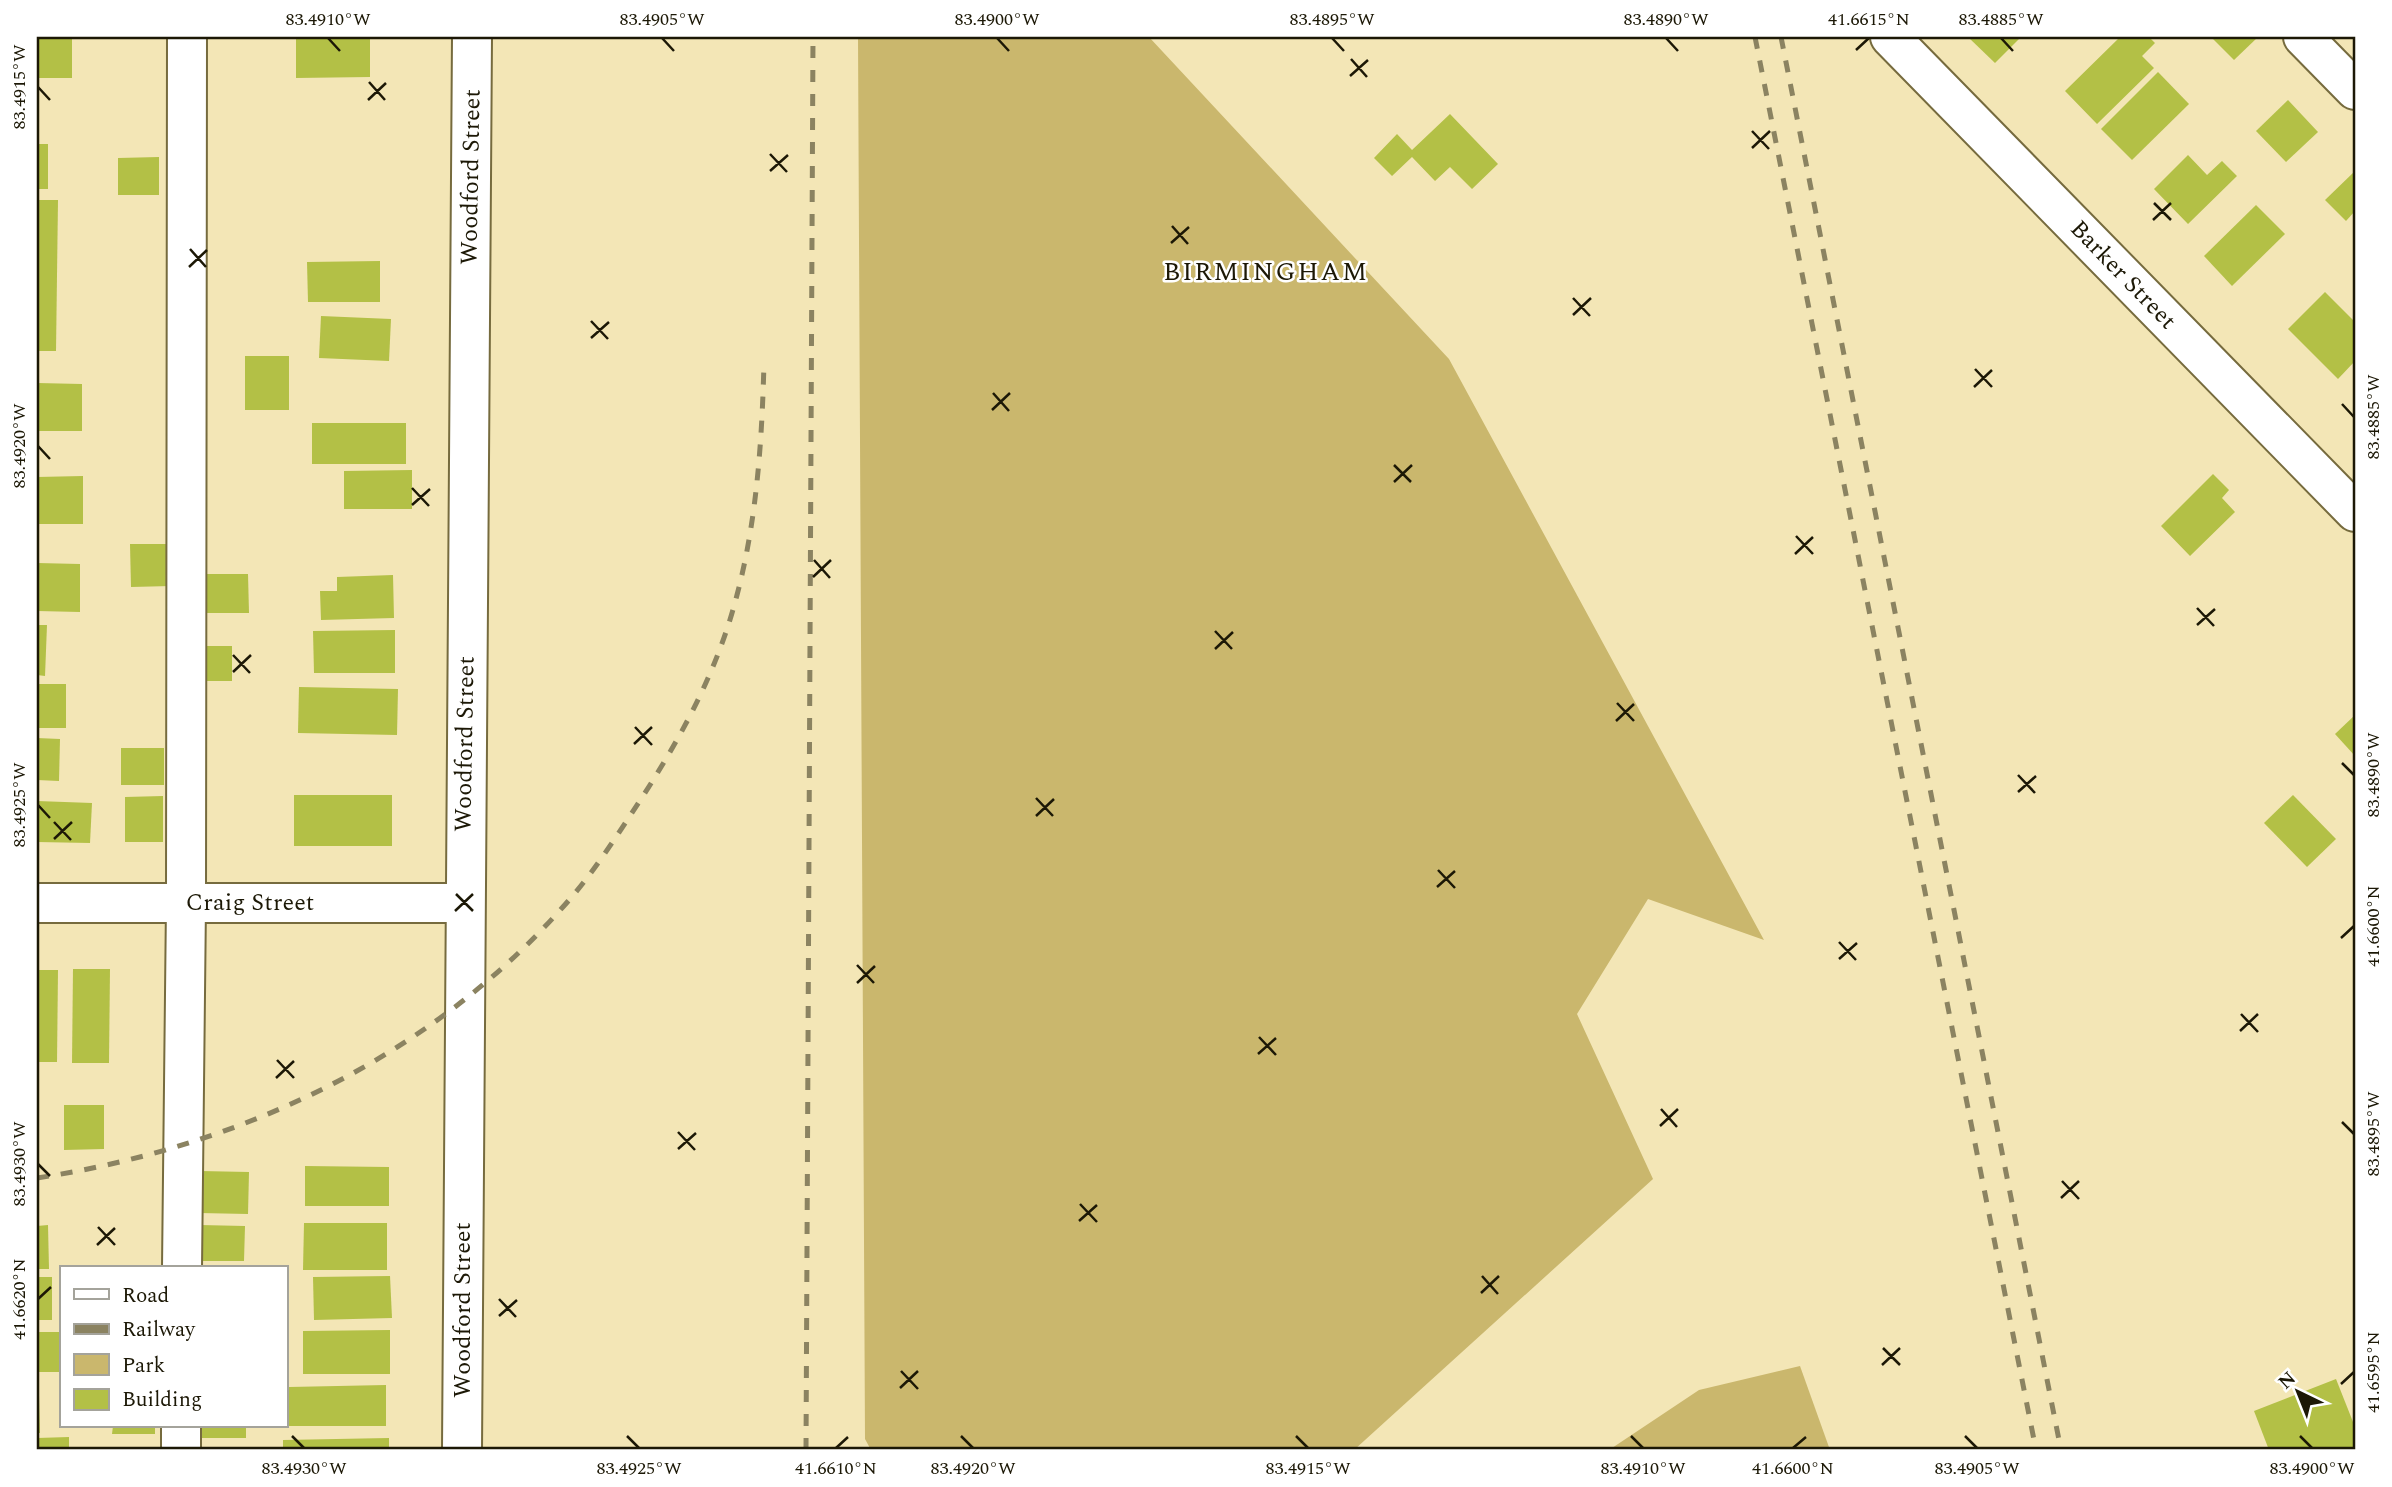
<svg xmlns="http://www.w3.org/2000/svg" width="2392" height="1487" viewBox="0 0 2392 1487" font-family="Spectral,serif">
<rect width="100%" height="100%" fill="#f3e6b6"/>
<g fill="#cab76d">
<polygon points="858,37 1149,37 1449,359 1764,940 1648,899 1577,1014 1653,1179 1354,1450 871,1450 865,1439"/>
<polygon points="1800,1366 1830,1450 1609,1450 1699,1390"/>
</g>
<g fill="#b3c046">
<rect x="37" y="37" width="35" height="41"/>
<polygon points="296,37 370,37 370,77 296,78"/>
<polygon points="1968,37 2021,37 1995,63"/>
<polygon points="2120,37 2149,37 2155,43 2142,56 2154,68 2097,124 2065,91"/>
<polygon points="2211,37 2258,37 2234,60"/>
<polygon points="2158,72 2189,104 2132,160 2101,129"/>
<polygon points="2288,100 2318,132 2286,162 2256,131"/>
<polygon points="1450,114 1498,164 1472,189 1450,167 1435,181 1412,157 1392,176 1374,158 1397,134 1412,150"/>
<rect x="37" y="144" width="11" height="45"/>
<polygon points="2188,155 2207,175 2222,161 2237,176 2188,224 2154,189"/>
<polygon points="159,157 159,195 118,195 118,158"/>
<polygon points="2355,171 2355,211 2346,221 2325,200"/>
<polygon points="37,200 58,200 56,351 37,351"/>
<polygon points="2256,205 2285,234 2232,286 2204,256"/>
<polygon points="380,261 380,302 308,302 307,262"/>
<polygon points="2325,292 2355,322 2355,361 2338,379 2288,329"/>
<polygon points="321,316 391,319 389,361 319,358"/>
<rect x="245" y="356" width="44" height="54"/>
<polygon points="37,383 82,384 82,431 37,431"/>
<rect x="312" y="423" width="94" height="41"/>
<polygon points="412,470 412,509 344,509 344,471"/>
<polygon points="2213,474 2229,490 2222,498 2235,512 2190,556 2161,526"/>
<polygon points="83,476 83,524 37,524 37,477"/>
<polygon points="130,544 170,544 171,586 131,587"/>
<polygon points="37,563 80,564 80,612 37,611"/>
<polygon points="206,574 248,574 249,613 205,613"/>
<polygon points="393,575 394,618 321,620 320,591 337,591 337,577"/>
<polygon points="37,625 47,625 45,676 37,675"/>
<polygon points="395,630 395,673 314,673 313,631"/>
<rect x="201" y="646" width="31" height="35"/>
<rect x="37" y="684" width="29" height="44"/>
<polygon points="299,687 398,689 397,735 298,733"/>
<polygon points="2355,715 2355,756 2335,734"/>
<polygon points="37,738 60,739 59,781 37,780"/>
<rect x="121" y="748" width="43" height="37"/>
<rect x="294" y="795" width="98" height="51"/>
<polygon points="2293,795 2336,839 2307,867 2264,823"/>
<polygon points="163,796 163,842 125,842 125,797"/>
<polygon points="37,801 92,803 90,843 37,842"/>
<polygon points="73,969 110,969 109,1063 72,1063"/>
<polygon points="37,970 58,970 57,1062 37,1062"/>
<polygon points="64,1105 104,1105 104,1149 64,1150"/>
<polygon points="305,1166 389,1167 389,1206 305,1206"/>
<polygon points="200,1171 249,1172 248,1214 199,1213"/>
<polygon points="304,1223 387,1223 387,1270 303,1270"/>
<polygon points="48,1225 49,1269 37,1269 37,1226"/>
<polygon points="200,1225 245,1226 244,1261 200,1261"/>
<polygon points="390,1276 392,1318 314,1320 313,1277"/>
<rect x="37" y="1277" width="15" height="43"/>
<polygon points="390,1330 390,1374 303,1374 303,1331"/>
<rect x="37" y="1332" width="24" height="40"/>
<polygon points="2336,1379 2355,1427 2355,1450 2269,1450 2254,1411"/>
<polygon points="386,1385 386,1426 289,1426 289,1387"/>
<polygon points="37,1395 39,1395 40,1433 37,1433"/>
<polygon points="113,1426 155,1426 155,1434 112,1434"/>
<rect x="201" y="1426" width="45" height="12"/>
<polygon points="69,1437 69,1450 37,1450 37,1438"/>
<polygon points="389,1438 389,1450 283,1450 283,1440"/>
</g>
<g fill="none" stroke-linecap="round" stroke-linejoin="round">
<g stroke="#766b3e" stroke-width="42">
<g id="minor">
<polyline points="1890,37 2355,512"/>
<polyline points="2303,37 2355,90"/>
<polyline points="37,903 463,903"/>
<polyline points="182,1268 186,903 187,37"/>
<polyline points="181,1450 181,1426"/>
<polyline points="462,1450 472,37"/>
</g>
</g>
<use href="#minor" stroke="#fff" stroke-width="38"/>
<g stroke="#8b8361" stroke-width="5" stroke-dasharray="12 12" stroke-linecap="butt">
<polyline points="1755,37 2036,1450"/>
<polyline points="1781,37 2061,1450"/>
<path d="M37 1178C235 1148 427 1060 562 908 593 874 618 834 643 796 684 732 718 669 737 595 757 519 762 440 764 362"/>
<polyline points="806,1450 813,37"/>
</g>
</g>
<path fill="none" stroke="#1c1806" stroke-width="2.5" d="M328 38 340 51M662 38 674 51M997 38 1009 51M1332 38 1344 51M1666 38 1678 51M2001 38 2013 51M1856 50 1869 38M1351 59 1367 77M1350 76 1368 60M369 82 385 100M38 87 50 100M368 100 386 83M1752 131 1769 149M1752 148 1770 131M770 154 787 172M770 171 788 155M2154 203 2171 220M2153 220 2171 203M1172 226 1188 244M1171 243 1189 227M190 249 206 267M189 267 207 250M1573 298 1590 316M1573 315 1591 298M591 321 608 339M591 338 609 322M1975 369 1992 387M1974 387 1992 370M993 393 1009 411M2342 404 2354 417M992 410 1010 393M38 446 50 459M1394 465 1411 482M1394 482 1412 465M412 488 429 506M412 505 430 489M1796 536 1813 554M1795 554 1813 537M814 560 830 578M813 577 831 560M2197 608 2214 626M2197 625 2215 609M1215 631 1232 649M1215 649 1233 632M233 655 250 673M233 672 251 655M1617 703 1634 721M1616 721 1634 704M635 727 652 745M634 744 652 727M2342 763 2354 775M2018 775 2035 793M2018 792 2036 776M1036 798 1053 816M38 805 50 818M1036 816 1054 799M54 822 71 840M54 839 72 822M1438 870 1455 888M1437 887 1455 871M456 894 473 911M455 911 473 894M2341 938 2354 926M1839 942 1856 960M1839 959 1857 943M857 965 874 983M857 983 875 966M2241 1014 2258 1032M2240 1031 2258 1014M1259 1037 1276 1055M1258 1054 1276 1038M277 1060 294 1078M276 1078 294 1061M1661 1109 1677 1127M2342 1122 2354 1134M1660 1126 1678 1109M678 1132 695 1150M678 1149 696 1133M38 1164 50 1176M2062 1181 2079 1199M2061 1198 2079 1181M1080 1204 1097 1222M1079 1221 1097 1205M98 1227 115 1245M97 1245 115 1228M1482 1276 1498 1294M1481 1293 1499 1276M38 1299 51 1287M499 1299 516 1317M499 1316 517 1300M1883 1348 1900 1365M1882 1365 1900 1348M901 1371 918 1389M2341 1384 2354 1372M900 1388 918 1371M292 1436 304 1448M627 1436 639 1448M961 1436 973 1448M1296 1436 1308 1448M1631 1436 1643 1448M1965 1436 1977 1448M2300 1436 2312 1448M836 1448 848 1437M1793 1448 1806 1437"/>
<g text-anchor="middle" dominant-baseline="central" stroke-width="5" stroke-linejoin="round" paint-order="stroke">
<g font-size="24" fill="#1c1806" stroke="#fff">
<text transform="translate(471 177) rotate(-89)">Woodford Street</text>
<text transform="translate(2123 275) rotate(46)">Barker Street</text>
<text transform="translate(465 744) rotate(-89)">Woodford Street</text>
<text x="250" y="903">Craig Street</text>
<text transform="translate(463 1310) rotate(-90)">Woodford Street</text>
</g>
<g font-size="26" letter-spacing="2" fill="#1c1806" stroke="#fff">
<text x="1266" y="272">BIRMINGHAM</text>
</g>
</g>
<rect width="2392" height="1487" fill="none" stroke="#ffffff" stroke-width="77"/>
<rect x="60" y="1266" width="228" height="161" fill="#ffffff" stroke="#a4a39b" stroke-width="2"/>
<rect x="74" y="1289" width="35" height="10" fill="#ffffff" stroke="#a4a39b" stroke-width="2"/>
<text x="122" y="1302" font-size="21" fill="#1c1806">Road</text>
<rect x="74" y="1324" width="35" height="10" fill="#8b8361" stroke="#a4a39b" stroke-width="2"/>
<text x="122" y="1336" font-size="21" fill="#1c1806">Railway</text>
<rect x="74" y="1354" width="35" height="21" fill="#cab76d" stroke="#a4a39b" stroke-width="2"/>
<text x="122" y="1372" font-size="21" fill="#1c1806">Park</text>
<rect x="74" y="1389" width="35" height="21" fill="#b3c046" stroke="#a4a39b" stroke-width="2"/>
<text x="122" y="1406" font-size="21" fill="#1c1806">Building</text>
<g transform="translate(2298 1392) rotate(317)" stroke="#ffffff" stroke-width="5" paint-order="stroke">
<path d="M0-5L12 26L0 18L-12 26Z" fill="#1c1806"/>
<text y="-10" font-size="19" font-weight="bold" text-anchor="middle" fill="#1c1806">N</text>
</g>
<rect x="38" y="38" width="2316" height="1410" fill="none" stroke="#1c1806" stroke-width="2.5"/>
<g font-size="18" text-anchor="middle" fill="#1c1806">
<text x="328" y="25">83.4910°W</text>
<text x="662" y="25">83.4905°W</text>
<text x="997" y="25">83.4900°W</text>
<text x="1332" y="25">83.4895°W</text>
<text x="1666" y="25">83.4890°W</text>
<text x="1869" y="25">41.6615°N</text>
<text x="2001" y="25">83.4885°W</text>
<text transform="translate(19 87) rotate(-90)" y="6">83.4915°W</text>
<text transform="translate(2373 417) rotate(-90)" y="6">83.4885°W</text>
<text transform="translate(19 446) rotate(-90)" y="6">83.4920°W</text>
<text transform="translate(2373 775) rotate(-90)" y="6">83.4890°W</text>
<text transform="translate(19 805) rotate(-90)" y="6">83.4925°W</text>
<text transform="translate(2373 926) rotate(-90)" y="6">41.6600°N</text>
<text transform="translate(2373 1134) rotate(-90)" y="6">83.4895°W</text>
<text transform="translate(19 1164) rotate(-90)" y="6">83.4930°W</text>
<text transform="translate(19 1299) rotate(-90)" y="6">41.6620°N</text>
<text transform="translate(2373 1372) rotate(-90)" y="6">41.6595°N</text>
<text x="304" y="1474">83.4930°W</text>
<text x="639" y="1474">83.4925°W</text>
<text x="836" y="1474">41.6610°N</text>
<text x="973" y="1474">83.4920°W</text>
<text x="1308" y="1474">83.4915°W</text>
<text x="1643" y="1474">83.4910°W</text>
<text x="1793" y="1474">41.6600°N</text>
<text x="1977" y="1474">83.4905°W</text>
<text x="2312" y="1474">83.4900°W</text>
</g>
</svg>
